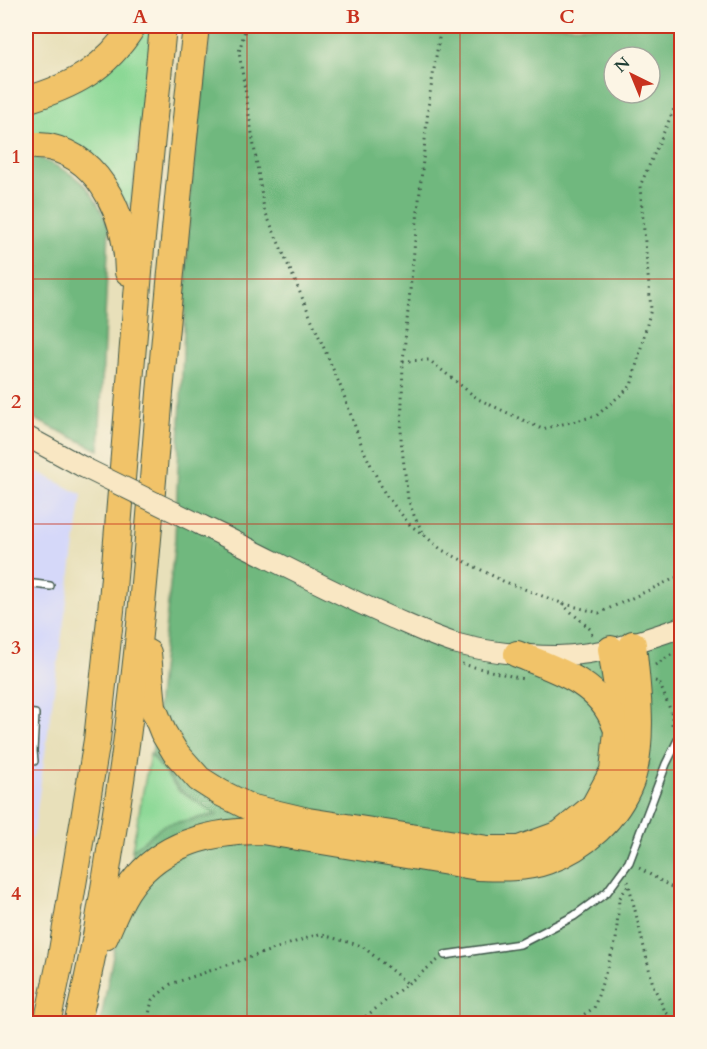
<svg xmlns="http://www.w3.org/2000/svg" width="707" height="1049" viewBox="0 0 707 1049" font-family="Cardo,serif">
<rect width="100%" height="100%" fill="#fcf5e5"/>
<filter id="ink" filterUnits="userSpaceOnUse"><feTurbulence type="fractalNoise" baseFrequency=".0167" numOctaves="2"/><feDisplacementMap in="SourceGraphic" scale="12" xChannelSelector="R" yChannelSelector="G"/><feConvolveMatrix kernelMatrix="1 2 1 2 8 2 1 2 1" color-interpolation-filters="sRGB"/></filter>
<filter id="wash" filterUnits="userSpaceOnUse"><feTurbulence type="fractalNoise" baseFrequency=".008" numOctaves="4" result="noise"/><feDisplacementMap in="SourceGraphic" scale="24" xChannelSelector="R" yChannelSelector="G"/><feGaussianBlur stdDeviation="1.35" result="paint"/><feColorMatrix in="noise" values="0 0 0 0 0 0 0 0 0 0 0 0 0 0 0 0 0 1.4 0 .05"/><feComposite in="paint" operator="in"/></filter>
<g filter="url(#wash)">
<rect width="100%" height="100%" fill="#e8e0ba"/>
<polygon fill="#d5d8f9" points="26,465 82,495 33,837 26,841"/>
<g fill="#8bd895" stroke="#558a64" stroke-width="1.5">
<polygon points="143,27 153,29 131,206 122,202 26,134 26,109"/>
<polygon points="150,754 178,790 216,814 165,825 132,850"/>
</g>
<g fill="#70b87e" stroke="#487a59" stroke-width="1.5" fill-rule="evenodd">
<path d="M211 26H681V1023L100 1024 133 850 164 825 217 815 179 789 152 755 175 538 190 190ZM614 57H650V93H614Z"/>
<path d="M33 155C78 176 91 181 109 229L99 450 26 415V156Z"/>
</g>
</g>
<g filter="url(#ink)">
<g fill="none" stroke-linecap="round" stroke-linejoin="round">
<g stroke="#3d5548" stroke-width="10">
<g id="service">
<polyline points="26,583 50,586"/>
<polyline points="26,713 35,714 33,751 34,761"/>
<polyline points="445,955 520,944 574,916 607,892 629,862 666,764 682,732"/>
</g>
</g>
<g stroke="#3d5548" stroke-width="22">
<g id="secondary">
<polyline points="26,436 83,467"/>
<path d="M201 525C264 555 326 589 390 617 411 626 432 636 454 643 487 652 523 656 557 656 600 655 642 641 682 627"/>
</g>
</g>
<g stroke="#3d5548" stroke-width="28">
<g id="motorway">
<path d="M26 100C73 86 106 69 133 26"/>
<path d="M26 145C33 146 41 146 49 147 104 159 127 222 128 272"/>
<polyline points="148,653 153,707 163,732 175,752 199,779 221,793 249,807 308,821 488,849 519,849 560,834 594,806 613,771 617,731 617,687 611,649"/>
<path d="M517 654C555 669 601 683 615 725"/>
<path d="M105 937C112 921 118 905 127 891 157 844 211 831 262 831L478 867C501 868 525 869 547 861 584 848 617 818 631 781 645 741 637 685 633 644"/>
<polyline points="47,1024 61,957 97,740 112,601 141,248 163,26"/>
<path d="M77 1024C96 950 106 875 118 800 139 665 149 529 160 393 171 270 182 148 196 26"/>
</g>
</g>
<g stroke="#3d5548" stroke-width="3" stroke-dasharray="1.5 4.5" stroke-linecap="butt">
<polyline points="246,26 239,52 264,209 342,390 363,449 385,494 410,525 424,535"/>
<polyline points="441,26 429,100 403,361 401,440 408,499 415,518 425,536 442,550 503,581 561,603 599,613 682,575"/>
<polyline points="403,361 429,360 478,399 542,429 596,416 631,386 651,309 640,186 682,91"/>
<polyline points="562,604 590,629 592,635"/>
<polyline points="462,664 523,679"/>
<polyline points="655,665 682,648"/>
<polyline points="655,681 659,682 672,714 672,729"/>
<polyline points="639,868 673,888 682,902"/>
<polyline points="628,881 653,985 665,1011 677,1024"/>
<polyline points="147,1024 152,1000 171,984 319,934 362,946 408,984"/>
<polyline points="356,1024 438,960"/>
<polyline points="569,1024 594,1008 616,940 619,899 629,884"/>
</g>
<use href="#service" stroke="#fff" stroke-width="7"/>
<use href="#secondary" stroke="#f9e7c3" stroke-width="20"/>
<use href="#motorway" stroke="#f1c369" stroke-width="26"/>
<g stroke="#3d5548" stroke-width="22" stroke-linecap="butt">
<polyline id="secondary-bridge" points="83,467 201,525"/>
</g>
<use href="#secondary-bridge" stroke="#f9e7c3" stroke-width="20"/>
</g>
</g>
<path fill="none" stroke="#c8321e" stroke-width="1.5" stroke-opacity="0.55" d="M247 26V1024M460 26V1024M26 279H682M26 524H682M26 770H682"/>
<rect width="707" height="1049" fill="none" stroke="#fcf5e5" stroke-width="66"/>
<g transform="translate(632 75) rotate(317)"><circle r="28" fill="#fcf5e5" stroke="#a4ab9e" stroke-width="1.5"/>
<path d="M0-4.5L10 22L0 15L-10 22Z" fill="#c8321e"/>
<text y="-9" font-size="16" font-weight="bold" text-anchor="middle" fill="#1f3d34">N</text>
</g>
<rect x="33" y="33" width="641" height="983" fill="none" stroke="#c8321e" stroke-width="2"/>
<g font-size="20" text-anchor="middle" font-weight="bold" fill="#c8321e">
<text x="140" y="23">A</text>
<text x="353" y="23">B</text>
<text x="567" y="23">C</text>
<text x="16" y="163">1</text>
<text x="16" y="408">2</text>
<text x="16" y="654">3</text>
<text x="16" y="900">4</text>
</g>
</svg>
